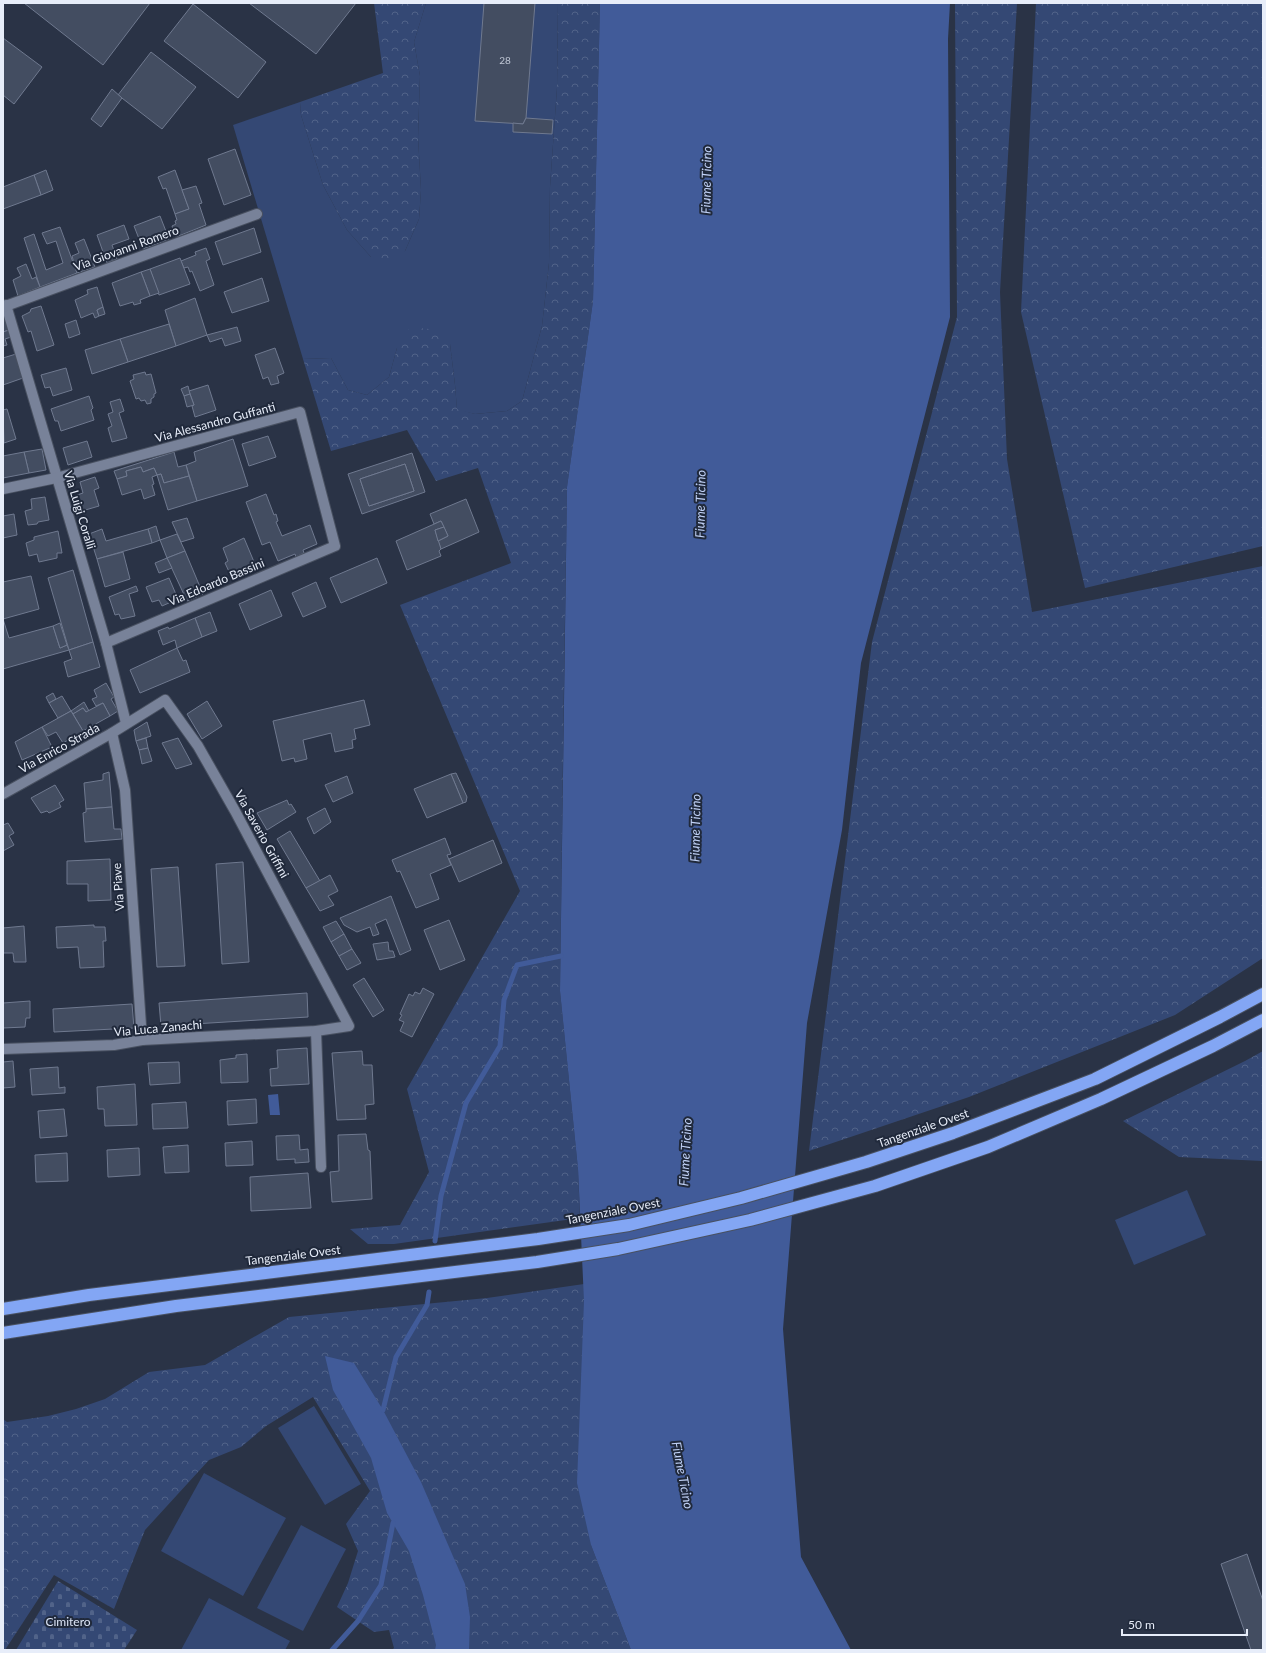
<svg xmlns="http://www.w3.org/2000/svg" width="1266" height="1653" viewBox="0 0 1266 1653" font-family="Lato,sans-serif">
<defs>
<pattern id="forest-crowns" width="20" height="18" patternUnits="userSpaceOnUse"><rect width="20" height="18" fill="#344874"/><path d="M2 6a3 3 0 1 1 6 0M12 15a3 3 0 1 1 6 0" fill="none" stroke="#516389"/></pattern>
<pattern id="cemetery-stones" width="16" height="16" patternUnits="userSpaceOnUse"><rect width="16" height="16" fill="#344874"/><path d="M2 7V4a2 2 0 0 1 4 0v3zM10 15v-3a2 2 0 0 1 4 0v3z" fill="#516389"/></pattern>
</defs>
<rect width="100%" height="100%" fill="#2a3346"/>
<g fill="#344874">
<polygon points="426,3 558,3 557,88 550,187 549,263 542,326 522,401 507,411 475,414 457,410 455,385 450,344 397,348 389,377 367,395 348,390 331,358 303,359 233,125 300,102 301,115 323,185 347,230 371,257 405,251 419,219 421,190 418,137 420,76 414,42"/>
<polygon points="1187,1190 1206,1235 1134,1265 1115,1220"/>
<polygon points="314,1406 361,1484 325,1505 278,1428"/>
<polygon points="204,1473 286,1518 243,1596 161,1551"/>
<polygon points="301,1525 346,1549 303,1631 257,1608"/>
<polygon points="209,1598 290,1641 285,1650 181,1650"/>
</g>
<g fill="url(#forest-crowns)">
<polygon points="374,3 426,3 414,42 420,76 418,137 421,190 419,219 405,251 393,263 371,257 347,230 323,185 301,115 300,102 383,73"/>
<polygon points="558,3 600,3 593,301 567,487 564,680 560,991 578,1169 580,1218 394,1244 368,1244 350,1229 400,1225 429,1172 407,1089 520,891 400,605 511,563 478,468 436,481 407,430 331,451 303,359 331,358 348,390 367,395 389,377 397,348 410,327 438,330 450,344 455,385 457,409 475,414 507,411 522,401 542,326 549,263 550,187 557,88"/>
<polygon points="955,3 1017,3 1000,292 1007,459 1032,612 1263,566 1263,958 1175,1015 969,1097 809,1151 872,642 957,317"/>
<polygon points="1036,3 1263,3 1263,546 1085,588 1021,312"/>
<polygon points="1263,1051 1263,1161 1179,1157 1123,1121 1245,1061"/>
<polygon points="584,1284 591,1545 631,1650 392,1650 394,1648 389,1630 374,1632 337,1607 348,1583 358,1551 346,1524 370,1491 313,1397 266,1426 241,1447 209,1460 145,1530 114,1609 54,1575 5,1650 3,1650 3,1419 7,1422 48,1416 76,1409 105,1399 149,1372 205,1365 289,1317 487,1298"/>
</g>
<polygon fill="url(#cemetery-stones)" points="58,1581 137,1630 124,1650 16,1650"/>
<g fill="#415b99">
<polygon points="600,3 950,3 948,39 950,317 861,663 842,830 807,1023 783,1329 801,1557 851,1650 631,1650 591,1545 577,1483 584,1301 578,1169 560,991 567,487 593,301"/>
<polygon points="278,1094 280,1115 270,1115 268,1095"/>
<polygon points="325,1356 354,1363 383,1410 421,1482 465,1584 470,1617 469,1650 435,1650 436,1645 423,1595 409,1551 387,1513 371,1458 333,1390"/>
</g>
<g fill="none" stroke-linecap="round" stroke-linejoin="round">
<g stroke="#415b99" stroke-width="5">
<polyline points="435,1241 441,1196 466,1103 500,1046 504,1000 517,965 561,956"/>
<polyline points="383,1410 396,1357 427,1305 429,1292"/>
<polyline points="332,1650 358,1621 381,1585 393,1523"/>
</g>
</g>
<g fill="#434d61" stroke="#6f798f" fill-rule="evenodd">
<polygon points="24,3 150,3 103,65"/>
<polygon points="249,3 356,3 316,54"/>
<polygon points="484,3 535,3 526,118 523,124 475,121"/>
<polygon points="193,4 266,62 238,98 164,41"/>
<polygon points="3,38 42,67 14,104 3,95"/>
<polygon points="151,52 196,87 162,129 118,95"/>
<polygon points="112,89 122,98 101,127 91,119"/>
<polygon points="526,118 553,120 552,134 513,132 513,123 523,124"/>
<polygon points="235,149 251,195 224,205 208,159"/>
<polygon points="46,170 53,190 41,195 34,175"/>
<polygon points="175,170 189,209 175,214 166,188 163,189 158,177"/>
<polygon points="34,175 41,195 3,209 3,187"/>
<polygon points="196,186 202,203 199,204 206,225 176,237 172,226 176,224 175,221 177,220 175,214 189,209 182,190"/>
<polygon points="160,216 169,239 143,249 134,226"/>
<polygon points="124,225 129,239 112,245 117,259 107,263 97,235"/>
<polygon points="60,227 77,273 40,287 24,238 34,234 46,270 63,263 56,241 47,244 42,233"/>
<polygon points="254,228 261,252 223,265 215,242"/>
<polygon points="84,239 95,267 77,273 72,256 79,253 75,243"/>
<polygon points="206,248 210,259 206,261 214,285 200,291 192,271 190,272 188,267 184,268 181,261 196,255 195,252"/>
<polygon points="180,258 190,284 159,295 150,269"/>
<polygon points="26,264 32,279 36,277 40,287 18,296 13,280 21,276 17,268"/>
<polygon points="150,269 159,293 150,296 141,272"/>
<polygon points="141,272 150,296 140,300 141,303 134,305 133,302 120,306 112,283"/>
<polygon points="262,278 269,301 232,313 224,292"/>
<polygon points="97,287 103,307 97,310 99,316 95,318 93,313 81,318 75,300 88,294 87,290"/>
<polygon points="195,298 207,335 176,346 165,310"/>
<polygon points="41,306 54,345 37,351 31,331 28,332 22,316 30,312 31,309"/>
<polygon points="103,307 105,314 99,316 97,310"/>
<polygon points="3,315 5,315 9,330 3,332"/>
<polygon points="76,320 80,334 69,338 65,324"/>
<polygon points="169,324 176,346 128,362 120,339"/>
<polygon points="237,327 241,341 225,346 222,338 210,342 207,335"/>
<polygon points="9,330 11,337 5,339 7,345 3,346 3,332"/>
<polygon points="120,339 128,362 92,374 85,350"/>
<polygon points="275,348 284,373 277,376 279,383 271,385 268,377 263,379 255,355"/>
<polygon points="16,354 23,378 3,385 3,358"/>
<polygon points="66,368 72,390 53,396 50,387 45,388 41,375"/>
<polygon points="145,372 146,375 151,374 156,393 154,394 154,397 151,399 151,403 147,404 145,400 141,401 139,398 136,399 130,381 134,379 133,375"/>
<polygon points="208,385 216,410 195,417 192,406 194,405 189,391"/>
<polygon points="188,386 190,394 184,396 181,389"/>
<polygon points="190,394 194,405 187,407 184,396"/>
<polygon points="89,396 93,408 91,410 94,420 61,431 58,421 55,421 51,409"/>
<polygon points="120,399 124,411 119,413 127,438 112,442 108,428 112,426 108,414 113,412 110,402"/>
<polygon points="7,409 16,439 4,443 3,410"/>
<polygon points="268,436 276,457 249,466 242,444"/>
<polygon points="233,439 248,486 197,501 186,465 196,461 194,452"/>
<polygon points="87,441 92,457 68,465 63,448"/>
<polygon points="42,449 46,470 29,473 24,452"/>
<polygon points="24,452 29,473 3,478 3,456"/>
<polygon points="174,452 178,467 186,465 189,476 164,483 161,474 157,475 154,468 143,472 141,467 126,471 127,476 117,479 114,471"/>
<path d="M412 453 425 492 362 514 348 474ZM405 464 414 491 369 506 360 479Z"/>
<polygon points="405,464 414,491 369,506 360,479"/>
<polygon points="141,467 143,472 154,468 157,475 152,477 154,484 152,485 155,495 144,499 141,489 122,495 117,479 127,476 126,471"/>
<polygon points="161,474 164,483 189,476 197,501 168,510 157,475"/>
<polygon points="95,477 99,488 94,490 99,506 82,511 77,495 83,493 80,482"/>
<polygon points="266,494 274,515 276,514 278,521 276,522 282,536 310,525 317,544 303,550 304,553 296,557 295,554 278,561 270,542 262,545 246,502"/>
<polygon points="45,497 49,520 38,522 37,524 28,525 25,511 32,509 31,499"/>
<polygon points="466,499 479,532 441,549 438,541 448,536 441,521 434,524 430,514"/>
<polygon points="14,514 17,535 3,538 3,516"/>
<polygon points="187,518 194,538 181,542 172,522"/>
<polygon points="441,521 444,527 435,530 441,549 439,551 441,556 407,570 396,541"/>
<polygon points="156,526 160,540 152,543 148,529"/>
<polygon points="444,527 448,536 438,541 435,530"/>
<polygon points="102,529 106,541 148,529 152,543 97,559 89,534"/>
<polygon points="58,531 62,553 57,553 57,558 39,562 37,554 29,556 26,543 34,540 34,537"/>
<polygon points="177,534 185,551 167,558 160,540"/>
<polygon points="244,538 257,569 232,578 225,563 228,561 223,548"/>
<polygon points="185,551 203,594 187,601 167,558"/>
<polygon points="123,552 130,579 105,587 97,559"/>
<polygon points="167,558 172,568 159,573 155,563"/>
<polygon points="377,558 387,583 341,603 330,578"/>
<polygon points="73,570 93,642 69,650 48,578"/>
<polygon points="31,576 39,609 3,619 9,638 53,626 60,648 67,645 69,650 3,669 3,582"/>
<polygon points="169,578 178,599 162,606 159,600 152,602 146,587"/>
<polygon points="316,582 326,607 303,617 292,593"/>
<polygon points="136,586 138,591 129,594 135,616 121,619 119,614 115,615 109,597"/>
<polygon points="271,590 282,616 250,630 239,604"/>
<polygon points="210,612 217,631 202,637 195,618"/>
<polygon points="195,618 202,637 177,648 175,640 163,645 158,631 168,627 169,629"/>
<polygon points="60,623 67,645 60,648 53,626"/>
<polygon points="93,642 100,667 68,677 64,662 72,659 69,650"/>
<polygon points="177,648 183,661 186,660 190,672 140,693 130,670"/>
<polygon points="106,683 114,697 111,699 118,711 110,716 103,703 96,706 92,699 97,697 94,690"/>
<polygon points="53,693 56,699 49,703 46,697"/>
<polygon points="62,696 71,711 58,718 49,703"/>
<polygon points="364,700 370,725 354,729 356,739 352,740 353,748 335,752 331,733 303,740 307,759 295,762 294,758 282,761 273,721"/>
<polygon points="207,701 222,726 202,739 187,714"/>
<polygon points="84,702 89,711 86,712 83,708 73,714 71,711"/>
<polygon points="103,703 110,716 83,731 73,714 83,708 86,712"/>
<polygon points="71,711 83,731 63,743 56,732 48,736 42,727"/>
<polygon points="147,722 151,736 136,741 134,730"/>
<polygon points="42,727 52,747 22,760 15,742"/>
<polygon points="146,738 148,748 139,750 136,741"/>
<polygon points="178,738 192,764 176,769 162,743"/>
<polygon points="148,748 152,761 142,764 139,750"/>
<polygon points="109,772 112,807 86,809 84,783 103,780 103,774"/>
<polygon points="456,773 467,797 466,802 463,803 451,774"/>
<polygon points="451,774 463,803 427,818 414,789"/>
<polygon points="347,776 353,793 333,802 325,785"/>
<polygon points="55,785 64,800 59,803 61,807 49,813 47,811 41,813 31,798"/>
<polygon points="287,800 289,805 291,804 296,812 267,830 257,813"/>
<polygon points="112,807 114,829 121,829 122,839 85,842 83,813 86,812 86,809"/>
<polygon points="325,808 331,822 314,834 307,818"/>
<polygon points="8,823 14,833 9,836 14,845 3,851 3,825"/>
<polygon points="290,831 320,881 306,888 277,839"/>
<polygon points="445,838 451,854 447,855 451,865 430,874 439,899 416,908 400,871 397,872 392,860"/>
<polygon points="493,840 502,863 459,882 449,859"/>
<polygon points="110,859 111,900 88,901 88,884 67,884 67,861"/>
<polygon points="243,862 249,962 222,964 216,864"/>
<polygon points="178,867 185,966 157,967 151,869"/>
<polygon points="330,875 338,891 328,896 334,905 320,911 306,888"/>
<polygon points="391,896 411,950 400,955 386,919 375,924 379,934 373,936 370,927 357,932 344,925 340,918"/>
<polygon points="449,920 465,960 440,970 424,930"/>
<polygon points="336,921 344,934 331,942 323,927"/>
<polygon points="94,925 94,927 105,927 106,941 103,941 104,967 80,968 78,947 57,948 56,927"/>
<polygon points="24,926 26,962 14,962 13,953 3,953 3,928"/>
<polygon points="344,934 352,949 339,956 331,942"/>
<polygon points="388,942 389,951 393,951 395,957 377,960 373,944"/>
<polygon points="352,949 361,963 347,970 339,956"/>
<polygon points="364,978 384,1010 373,1017 353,985"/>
<polygon points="423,988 434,994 412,1037 400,1031 404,1022 399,1020 402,1015 400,1014 409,994 413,996 415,992 420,994"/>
<polygon points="307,993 308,1017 161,1026 159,1003"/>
<polygon points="30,1001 30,1018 26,1018 25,1027 3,1028 3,1003"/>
<polygon points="132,1004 134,1028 54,1032 53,1009"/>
<polygon points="307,1048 309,1084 271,1086 270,1069 278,1068 277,1050"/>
<polygon points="362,1051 363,1065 372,1065 374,1104 365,1105 366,1119 337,1120 332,1053"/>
<polygon points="247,1054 248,1082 221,1083 220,1060 236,1058 236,1055"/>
<polygon points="13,1061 15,1087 3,1088 3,1062"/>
<polygon points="179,1062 180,1083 150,1085 148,1063"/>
<polygon points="58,1067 59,1088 65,1087 65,1093 32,1095 30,1069"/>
<polygon points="135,1084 137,1125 105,1126 104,1109 98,1109 97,1087"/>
<polygon points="256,1099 257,1123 228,1125 227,1101"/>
<polygon points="186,1102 188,1128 153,1129 152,1104"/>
<polygon points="64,1109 67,1136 40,1138 38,1111"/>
<polygon points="366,1134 368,1150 370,1151 372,1199 332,1202 330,1172 339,1171 338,1135"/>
<polygon points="299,1135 300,1150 308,1149 309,1162 295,1163 295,1159 277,1160 276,1136"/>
<polygon points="252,1141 253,1165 226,1166 225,1143"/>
<polygon points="188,1145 189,1172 165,1173 163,1147"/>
<polygon points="139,1148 140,1175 108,1177 107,1150"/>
<polygon points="67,1153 68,1181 36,1182 35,1155"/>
<polygon points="308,1173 311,1208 251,1211 250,1177"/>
<polygon points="1247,1554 1263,1601 1263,1650 1251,1650 1221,1564"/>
</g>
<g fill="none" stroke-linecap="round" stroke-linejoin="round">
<g stroke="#495161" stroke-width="12">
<g id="minor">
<polyline points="6,305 106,643 126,723"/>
<polyline points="3,307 257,214"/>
<polyline points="3,489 56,478 300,412 335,546 106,643"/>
<polyline points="112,733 125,790 142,1040"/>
<polyline points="3,794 112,733 165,700 198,746 235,811 349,1026 316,1031 142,1040 114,1045 3,1049"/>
<polyline points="316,1031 321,1167"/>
</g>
</g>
<g stroke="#495161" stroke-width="14">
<g id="highway">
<polyline points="3,1309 89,1295 538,1239 629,1225 741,1198 866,1162 953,1133 1061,1092 1095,1079 1220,1017 1263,994"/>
<polyline points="3,1333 176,1306 537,1262 618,1249 750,1220 875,1186 988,1147 1101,1099 1213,1046 1263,1020"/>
</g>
</g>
<use href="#minor" stroke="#788299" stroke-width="10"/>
<use href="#highway" stroke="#83a6f4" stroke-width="12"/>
</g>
<g text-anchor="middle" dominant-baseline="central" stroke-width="4" stroke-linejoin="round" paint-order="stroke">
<g font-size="10" fill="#bec5d3">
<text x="505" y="60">28</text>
</g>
<g font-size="12" fill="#e7edf9" stroke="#20293b">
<text transform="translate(126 248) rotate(-20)">Via Giovanni Romero</text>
<text transform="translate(215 422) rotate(-15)">Via Alessandro Guffanti</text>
<text transform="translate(80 510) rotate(73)">Via Luigi Coralli</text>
<text transform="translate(216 582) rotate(-23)">Via Edoardo Bassini</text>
<text transform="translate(59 748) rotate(-29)">Via Enrico Strada</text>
<text transform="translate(262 834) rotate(61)">Via Saverio Griffini</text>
<text transform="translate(118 887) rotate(-94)">Via Piave</text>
<text transform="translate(158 1028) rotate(-5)">Via Luca Zanachi</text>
<text transform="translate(923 1128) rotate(-19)">Tangenziale Ovest</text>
<text transform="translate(613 1211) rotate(-11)">Tangenziale Ovest</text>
<text transform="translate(293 1255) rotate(-7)">Tangenziale Ovest</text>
</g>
<g font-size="12" fill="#dce5f7" stroke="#20293b">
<text x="68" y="1621">Cimitero</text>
</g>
<g font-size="13" font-style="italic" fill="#c0d1f6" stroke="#20293b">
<text transform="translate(706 180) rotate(-89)">Fiume Ticino</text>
<text transform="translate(700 504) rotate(-89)">Fiume Ticino</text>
<text transform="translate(695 828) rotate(-89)">Fiume Ticino</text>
<text transform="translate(685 1152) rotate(-87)">Fiume Ticino</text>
<text transform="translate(683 1475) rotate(79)">Fiume Ticino</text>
</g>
</g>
<rect width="1266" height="1653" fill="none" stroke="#e7edf9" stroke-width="8"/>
<path d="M1122 1629v6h125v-6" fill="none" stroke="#e7edf9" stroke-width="2"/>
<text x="1128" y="1629" font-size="12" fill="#e7edf9" stroke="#20293b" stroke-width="3" paint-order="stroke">50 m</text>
</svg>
